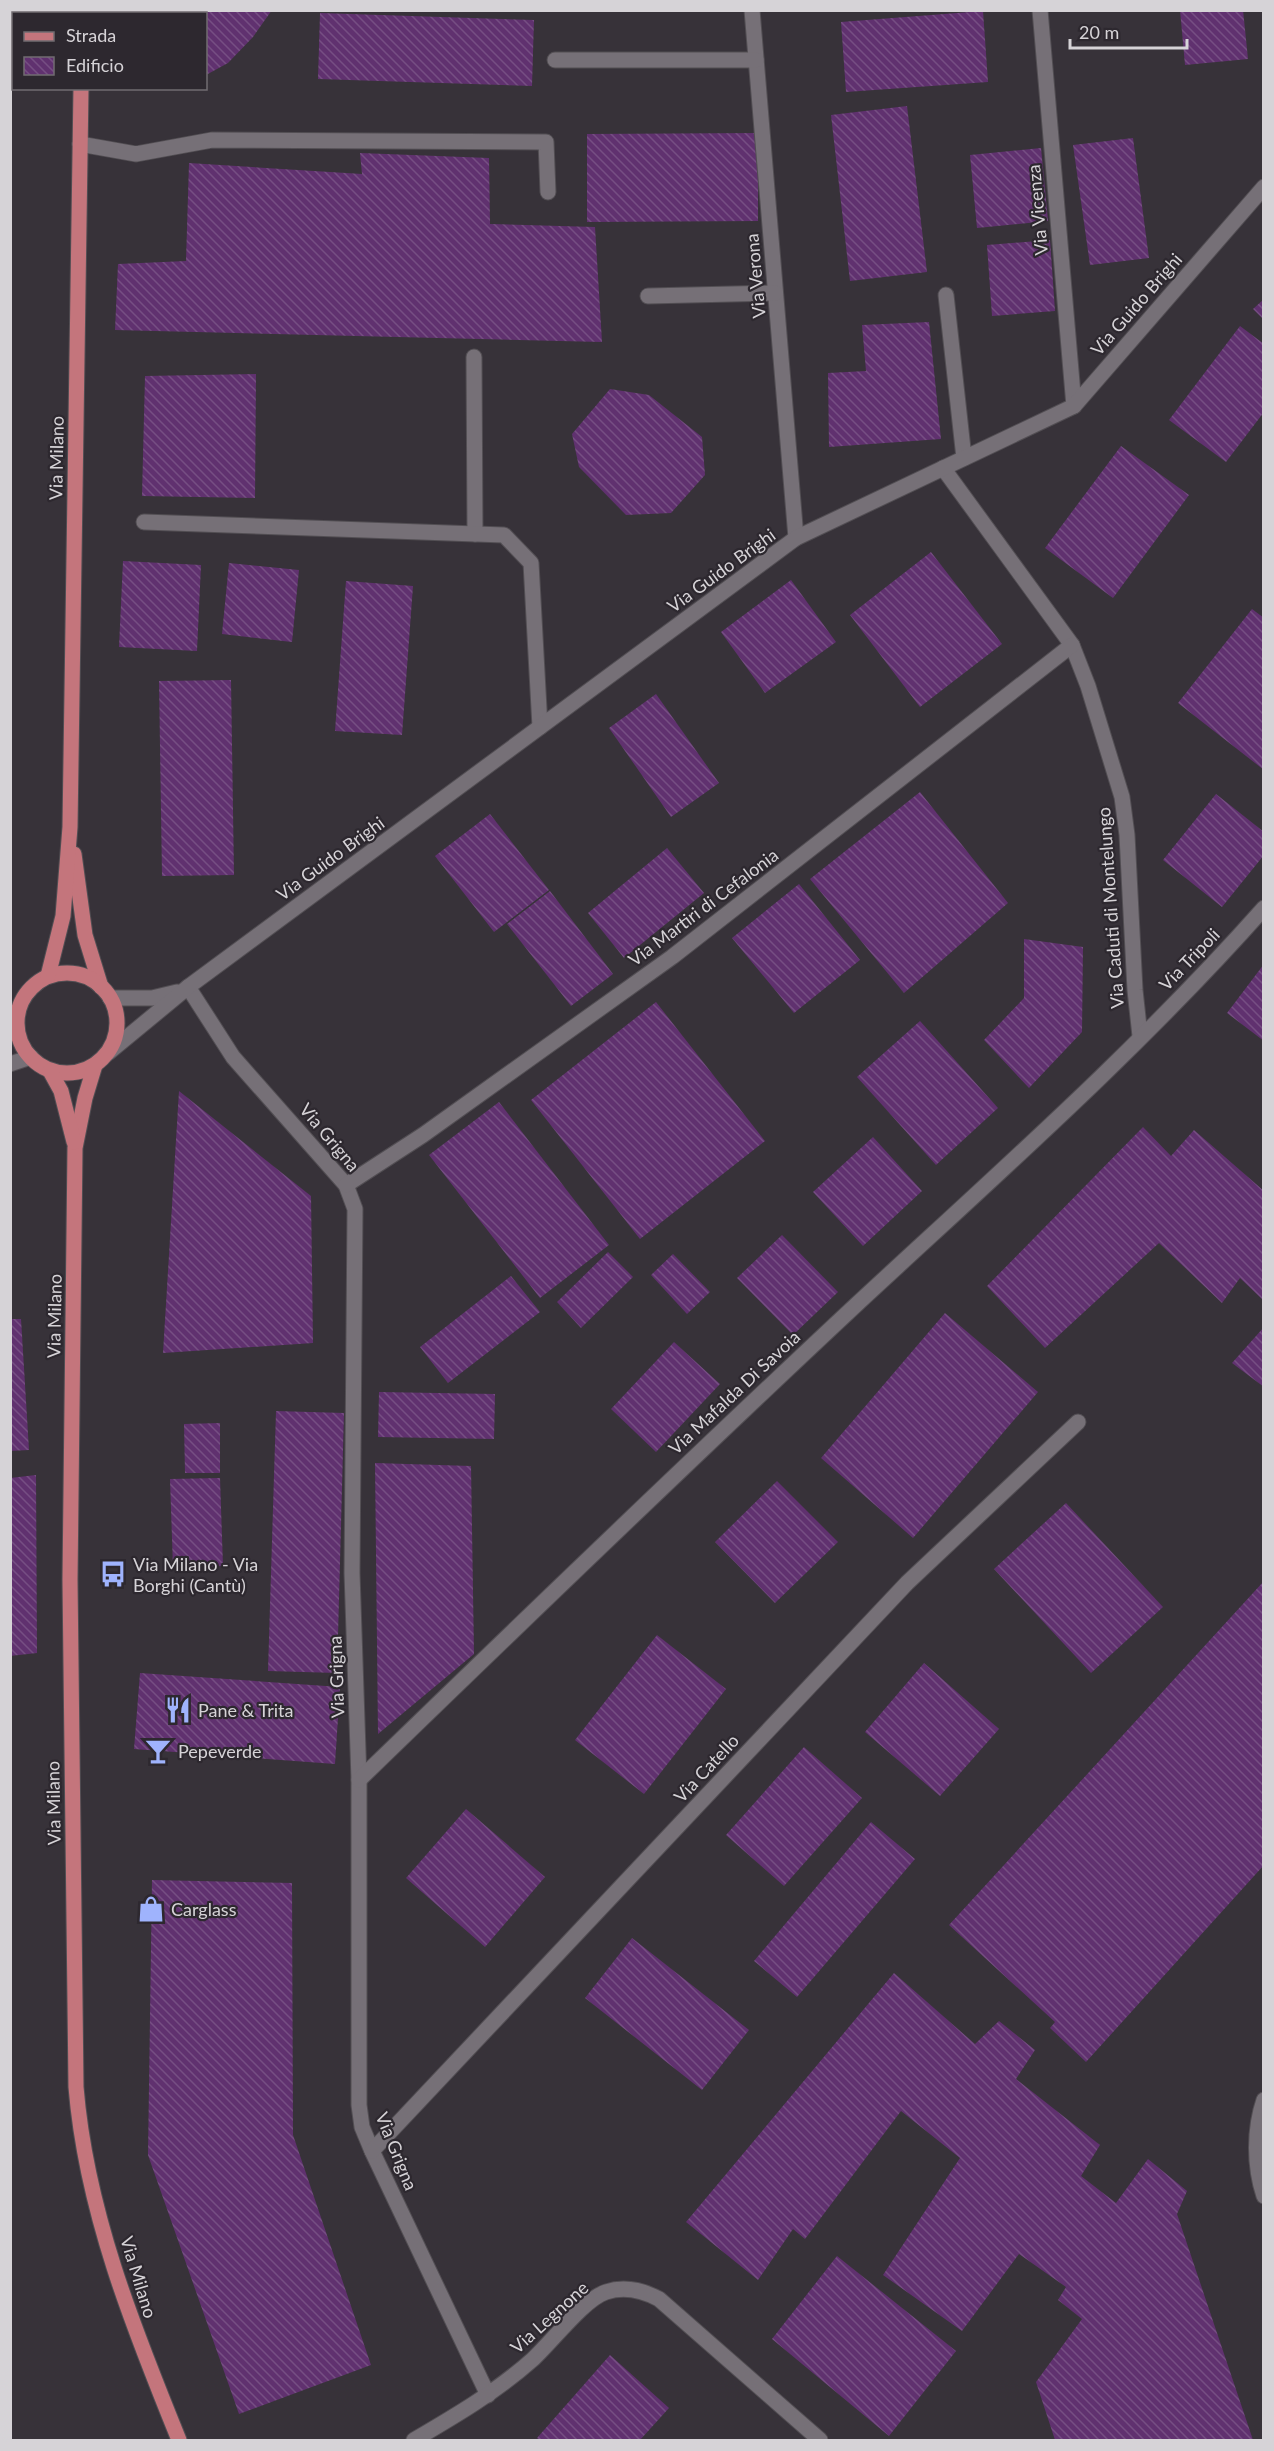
<svg xmlns="http://www.w3.org/2000/svg" width="1274" height="2451" viewBox="0 0 1274 2451" font-family="Lato,sans-serif">
<defs>
<pattern id="building-back-hatch" width="6" height="6" patternUnits="userSpaceOnUse" patternTransform="scale(1.5)"><rect width="6" height="6" fill="#60316f"/><path d="M-1 5l2 2M0 0l6 6M5-1l2 2" fill="none" stroke="#764e83"/></pattern>
</defs>
<rect width="100%" height="100%" fill="#373239"/>
<g fill="url(#building-back-hatch)">
<polygon points="205,10 272,10 253,37 228,63 206,75 206,14 202,14"/>
<polygon points="1180,10 1243,10 1248,59 1185,65"/>
<polygon points="983,11 988,82 846,92 841,22"/>
<polygon points="320,13 534,20 532,86 318,79"/>
<polygon points="907,106 927,272 850,281 831,115"/>
<polygon points="758,133 758,221 587,222 587,134"/>
<polygon points="1133,138 1149,258 1090,265 1073,145"/>
<polygon points="1041,148 1048,221 977,228 970,155"/>
<polygon points="360,153 489,158 490,224 595,227 602,342 115,330 118,264 186,261 189,163 362,174"/>
<polygon points="1050,240 1055,311 992,316 987,245"/>
<polygon points="1264,299 1264,320 1253,309"/>
<polygon points="929,322 941,439 829,447 828,373 866,371 862,325"/>
<polygon points="1240,326 1264,344 1264,412 1226,462 1169,420"/>
<polygon points="256,374 255,498 142,496 145,376"/>
<polygon points="610,389 649,395 702,437 705,475 671,513 626,515 579,467 572,434"/>
<polygon points="1121,446 1189,495 1113,598 1045,548"/>
<polygon points="931,552 1002,644 920,707 850,615"/>
<polygon points="123,561 201,565 197,651 119,647"/>
<polygon points="229,563 299,570 292,642 222,634"/>
<polygon points="791,580 836,642 765,693 721,632"/>
<polygon points="346,581 413,586 402,735 335,731"/>
<polygon points="1252,609 1264,618 1264,770 1178,703"/>
<polygon points="231,680 234,875 162,876 159,681"/>
<polygon points="656,694 719,783 671,817 609,728"/>
<polygon points="920,792 1008,903 904,993 810,879"/>
<polygon points="1216,794 1264,832 1264,855 1222,907 1163,860"/>
<polygon points="490,814 549,890 494,932 435,856"/>
<polygon points="667,848 704,893 624,958 588,913"/>
<polygon points="799,884 860,960 794,1013 732,938"/>
<polygon points="550,891 613,974 571,1006 507,924"/>
<polygon points="1024,939 1083,947 1082,1032 1029,1088 984,1040 1024,998"/>
<polygon points="1264,964 1264,1041 1227,1013"/>
<polygon points="656,1002 765,1141 640,1239 531,1100"/>
<polygon points="920,1021 998,1108 936,1165 857,1077"/>
<polygon points="179,1091 311,1196 313,1343 163,1353"/>
<polygon points="499,1102 609,1245 540,1298 429,1155"/>
<polygon points="1143,1127 1171,1156 1194,1130 1264,1191 1264,1301 1240,1278 1222,1303 1159,1243 1045,1348 987,1286"/>
<polygon points="873,1137 922,1191 863,1246 813,1192"/>
<polygon points="782,1235 838,1292 793,1335 737,1278"/>
<polygon points="608,1252 633,1277 581,1328 557,1302"/>
<polygon points="673,1254 710,1292 687,1314 651,1275"/>
<polygon points="511,1276 540,1312 448,1383 420,1347"/>
<polygon points="945,1313 1038,1392 913,1538 821,1458"/>
<polygon points="10,1319 21,1319 29,1450 10,1451"/>
<polygon points="1264,1327 1264,1387 1232,1363"/>
<polygon points="674,1342 720,1384 656,1452 611,1409"/>
<polygon points="379,1392 495,1394 494,1439 378,1437"/>
<polygon points="276,1411 344,1413 337,1673 268,1671"/>
<polygon points="220,1423 220,1473 185,1473 184,1424"/>
<polygon points="375,1463 471,1466 474,1654 378,1734"/>
<polygon points="36,1475 37,1653 10,1656 10,1478"/>
<polygon points="220,1478 223,1566 173,1568 170,1479"/>
<polygon points="777,1481 838,1542 775,1603 715,1542"/>
<polygon points="1066,1503 1163,1607 1091,1673 994,1569"/>
<polygon points="1264,1581 1264,1865 1086,2062 1050,2028 1055,2022 949,1925"/>
<polygon points="657,1635 726,1689 644,1794 575,1740"/>
<polygon points="924,1663 999,1729 940,1796 865,1732"/>
<polygon points="140,1673 340,1687 335,1764 134,1749"/>
<polygon points="804,1747 862,1798 784,1886 726,1835"/>
<polygon points="466,1809 545,1877 485,1947 406,1878"/>
<polygon points="871,1822 915,1859 797,1997 754,1961"/>
<polygon points="152,1880 292,1883 293,2135 371,2365 239,2414 148,2155"/>
<polygon points="632,1938 749,2030 702,2090 585,1998"/>
<polygon points="894,1973 975,2044 999,2021 1035,2050 1016,2079 1100,2145 1081,2176 1116,2203 1148,2159 1187,2191 1177,2214 1253,2440 1055,2440 1036,2382 1082,2319 1058,2300 1066,2287 1019,2254 962,2331 883,2275 960,2158 901,2111 805,2239 793,2229 758,2280 686,2222"/>
<polygon points="837,2256 956,2351 889,2436 772,2339"/>
<polygon points="610,2355 669,2408 640,2440 539,2440 537,2438"/>
</g>
<g fill="none" stroke-linecap="round" stroke-linejoin="round">
<g stroke="#524e53" stroke-width="17">
<g id="minor">
<polyline points="752,10 796,538"/>
<polyline points="1040,10 1074,406"/>
<polyline points="555,60 756,60"/>
<polyline points="80,144 136,154 212,140 546,142 548,192"/>
<polyline points="946,295 964,458"/>
<polyline points="648,296 775,293"/>
<polyline points="474,357 475,534"/>
<polyline points="943,468 1072,645 1088,686 1122,797 1127,835 1135,990 1140,1036"/>
<polyline points="144,522 504,535 531,563 540,727"/>
<polyline points="188,987 233,1057 346,1185 355,1209 352,1573 359,1780 359,2105 362,2127 372,2151 488,2395"/>
<polyline points="110,998 152,998 177,992"/>
<polyline points="10,1021 18,1010"/>
<polyline points="108,1053 188,987 796,538 1074,406 1264,187"/>
<polyline points="10,1064 31,1057"/>
<polyline points="346,1185 423,1135 672,957 1072,645"/>
<path d="M359 1780C524 1620 689 1461 857 1304 995 1176 1138 1050 1264 908"/>
<path d="M1264 2100C1254 2129 1254 2166 1264 2196"/>
<polyline points="372,2151 907,1583 1078,1422"/>
<path d="M414 2440C455 2416 496 2392 532 2360 551 2343 584 2299 606 2292 624 2286 642 2290 659 2299L820 2440"/>
</g>
</g>
<g stroke="#524e53" stroke-width="17">
<g id="major">
<polyline points="82,14 82,10"/>
<polyline points="74,854 85,935 101,987"/>
<circle cx="67" cy="1023" r="50"/>
<polyline points="48,976 63,916 70,827 81,88"/>
<path d="M95 1065 85 1098 75 1148 70 1580 76 2087C86 2210 133 2327 179 2440"/>
<polyline points="50,1071 61,1091 74,1142"/>
</g>
</g>
<use href="#minor" stroke="#767077" stroke-width="15"/>
<use href="#major" stroke="#c4757c" stroke-width="15"/>
</g>
<defs>
<g id="bus-bare" transform="scale(2.07)"><path d="M-5-6H5V4H4V6H2V4H-2V6H-4V4H-5ZM-3.5-4V0h7V-4ZM-3.5 1.2v1.5H-2V1.2ZM2 1.2v1.5H3.5V1.2Z" fill="#9fb3fd" stroke="#2d282f" stroke-width="2.5" paint-order="stroke"/></g>
<g id="restaurant-bare" transform="scale(2.07)"><path d="M-5-6h1v4h1v-4h1v4h1v-4h1v5L-1.5 .5V6h-2V.5L-5-1ZM5-6V6H3V1.5H1.5Q1.5-4 5-6Z" fill="#9fb3fd" stroke="#2d282f" stroke-width="2.5" paint-order="stroke"/></g>
<g id="bar-bare" transform="scale(2.07)"><path d="M-6-5H6L.8 .8V4.5H3.5V6h-7V4.5H-.8V.8Z" fill="#9fb3fd" stroke="#2d282f" stroke-width="2.5" paint-order="stroke"/></g>
<g id="shop-bare" transform="scale(2.07)"><path d="M-5-2.5h2.3a2.7 3.5 0 0 1 5.4 0H5L5.5 6h-11ZM-1.5-2.5h3a1.5 2.3 0 0 0-3 0Z" fill="#9fb3fd" stroke="#2d282f" stroke-width="2.5" paint-order="stroke"/></g>
</defs>
<g fill-rule="evenodd">
<use href="#bus-bare" x="113" y="1574"/>
<use href="#restaurant-bare" x="178" y="1710"/>
<use href="#bar-bare" x="158" y="1751"/>
<use href="#shop-bare" x="151" y="1909"/>
</g>
<g text-anchor="middle" dominant-baseline="central" stroke-width="4.5" stroke-linejoin="round" paint-order="stroke">
<g font-size="18" fill="#d6d3d7" stroke="#2d282f">
<text transform="translate(1037 210) rotate(-95)">Via Vicenza</text>
<text transform="translate(755 276) rotate(-95)">Via Verona</text>
<text transform="translate(1136 304) rotate(-49)">Via Guido Brighi</text>
<text transform="translate(56 458) rotate(-89)">Via Milano</text>
<text transform="translate(721 570) rotate(-36)">Via Guido Brighi</text>
<text transform="translate(330 858) rotate(-36)">Via Guido Brighi</text>
<text transform="translate(703 907) rotate(-37)">Via Martiri di Cefalonia</text>
<text transform="translate(1110 908) rotate(-94)">Via Caduti di Montelungo</text>
<text transform="translate(1189 959) rotate(-46)">Via Tripoli</text>
<text transform="translate(330 1137) rotate(50)">Via Grigna</text>
<text transform="translate(54 1316) rotate(-89)">Via Milano</text>
<text transform="translate(734 1392) rotate(-43)">Via Mafalda Di Savoia</text>
<text transform="translate(336 1677) rotate(-92)">Via Grigna</text>
<text transform="translate(706 1768) rotate(-47)">Via Catello</text>
<text transform="translate(53 1803) rotate(-91)">Via Milano</text>
<text transform="translate(397 2151) rotate(68)">Via Grigna</text>
<text transform="translate(139 2277) rotate(73)">Via Milano</text>
<text transform="translate(549 2317) rotate(-42)">Via Legnone</text>
</g>
<g font-size="18" fill="#d6d3d7" stroke="#2d282f" text-anchor="start">
<text x="133" y="1564">Via Milano - Via<tspan x="133" dy="21">Borghi (Cantù)</tspan></text>
<text x="198" y="1710">Pane &amp; Trita</text>
<text x="178" y="1751">Pepeverde</text>
<text x="171" y="1909">Carglass</text>
</g>
</g>
<rect width="1274" height="2451" fill="none" stroke="#d6d3d7" stroke-width="24"/>
<rect x="12" y="12" width="195" height="78" fill="#2d282f" stroke="#716c72" stroke-width="1.5"/>
<rect x="24" y="32" width="30" height="9" fill="#c4757c" stroke="#716c72" stroke-width="1.5"/>
<text x="66" y="42" font-size="18" fill="#d6d3d7">Strada</text>
<rect x="24" y="57" width="30" height="18" fill="url(#building-back-hatch)" stroke="#716c72" stroke-width="1.5"/>
<text x="66" y="72" font-size="18" fill="#d6d3d7">Edificio</text>
<path d="M1070 39v9h117v-9" fill="none" stroke="#d6d3d7" stroke-width="3"/>
<text x="1079" y="39" font-size="18" fill="#d6d3d7" stroke="#2d282f" stroke-width="4.5" paint-order="stroke">20 m</text>
</svg>
